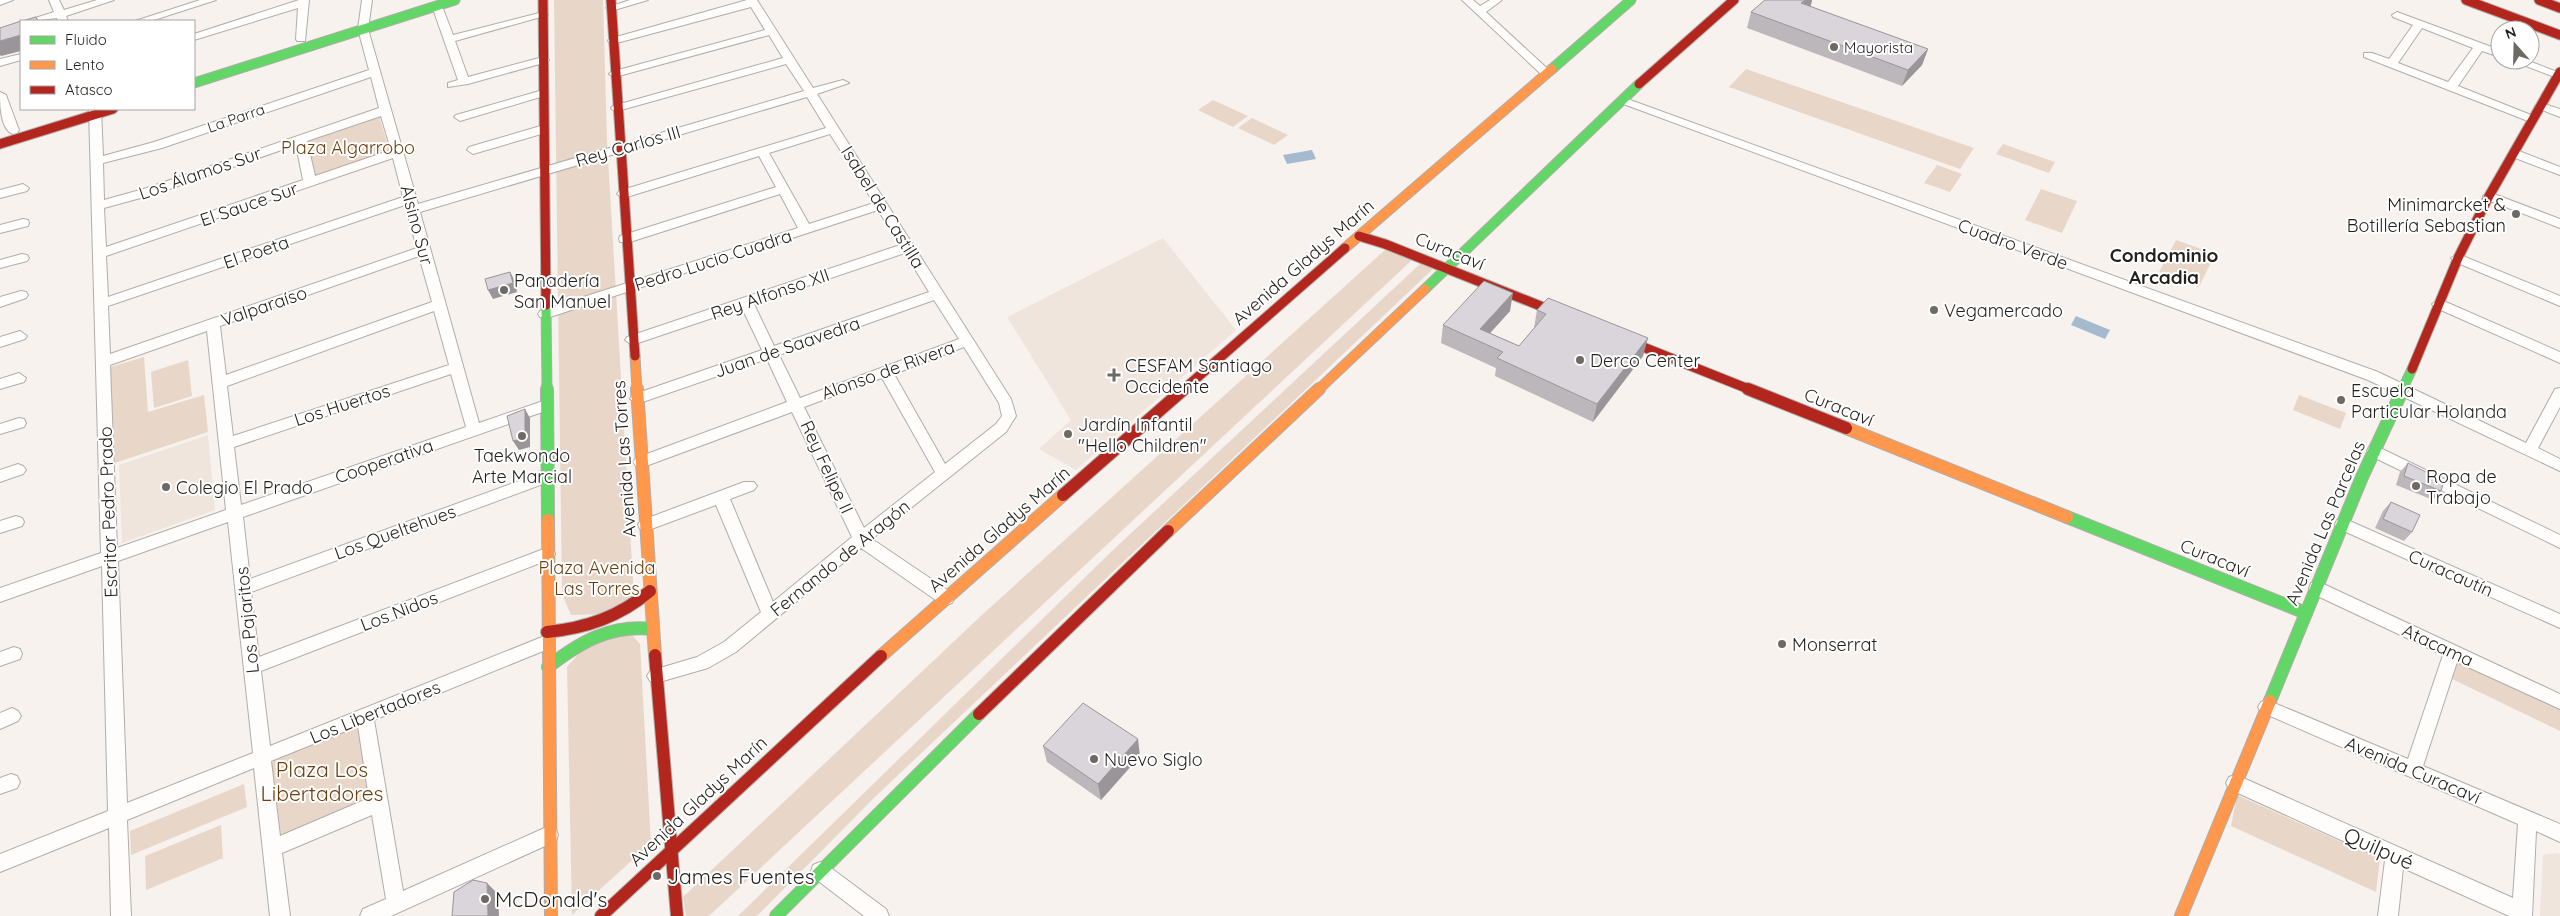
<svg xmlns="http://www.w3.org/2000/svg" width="2560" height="916" viewBox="0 0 2560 916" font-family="Quicksand,sans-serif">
<rect width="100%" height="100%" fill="#f7f2ed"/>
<g fill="#f0e5dc">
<polygon points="1163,238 1236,330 1076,470 1039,449 1071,420 1007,317"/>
<polygon points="208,435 215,510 122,543 119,465"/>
<polygon points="2556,853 2560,854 2560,916 2540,916 2543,855"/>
</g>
<g fill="#e8d7c9">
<polygon points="554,0 603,0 607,141 634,597 606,614 571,615 562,594"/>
<polygon points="1746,69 1974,148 1960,169 1729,87"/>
<polygon points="1213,100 1248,116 1233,127 1198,110"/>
<polygon points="379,116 390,152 313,179 306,141"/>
<polygon points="1252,118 1288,135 1274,145 1238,128"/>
<polygon points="2003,144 2055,162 2049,173 1996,154"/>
<polygon points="1937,165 1962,174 1950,192 1924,183"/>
<polygon points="2041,189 2077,201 2062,233 2025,220"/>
<polygon points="2176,240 2215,254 2199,287 2159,272"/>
<polygon points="1386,249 1412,260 709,916 686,916 683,897 983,614"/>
<polygon points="1420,264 1433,269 876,796 757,916 738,916 1112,551"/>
<polygon points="144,357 148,412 204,395 208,432 115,463 110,367"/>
<polygon points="188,360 192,396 154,408 151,372"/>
<polygon points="2299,395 2346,413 2340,429 2293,410"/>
<polygon points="631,634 640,644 651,843 572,915 567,667 590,641"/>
<polygon points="2457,658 2560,707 2560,731 2450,678"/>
<polygon points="352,727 359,729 370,799 279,837 271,765 276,757"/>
<polygon points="244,784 247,807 131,855 130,831"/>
<polygon points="2237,795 2380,859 2376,892 2231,826"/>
<polygon points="221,825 223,858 146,890 145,856"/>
</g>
<g fill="#a6bacf">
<polygon points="1312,150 1316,159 1287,164 1283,155"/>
<polygon points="2076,316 2110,330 2105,339 2071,325"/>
</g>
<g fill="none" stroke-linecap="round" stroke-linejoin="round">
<g stroke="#b1ada9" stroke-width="2">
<g id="street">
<polygon points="0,0 13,0 0,5"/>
<polygon points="49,0 59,0 64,10 97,0 114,0 66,16 68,21 58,21 57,18 31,21 32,19 54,12"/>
<polygon points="200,0 216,0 151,21 135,21"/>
<polygon points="299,0 309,0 305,41 297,41 296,39 298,8 194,40 194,34"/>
<path d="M362 0H372L368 29 418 204 804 91 786 64 621 110H613L611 108 613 106 783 58 769 35 615 77 609 74 611 72 765 30 751 7 613 44 608 41 609 39 747 0H757L813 88 843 80 849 83 817 94 1011 399 1016 416 1006 432 872 539 952 593 954 598 952 603 946 605 940 603 861 548 736 652 708 668 656 683 650 681 647 676 650 671 697 657 724 642 761 612 716 505 646 531 640 529 638 525 640 521 744 482H754L757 486 754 490 730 499 773 602 852 537 792 412 646 466H636L633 462 636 458 787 402 767 359 637 404 630 399 632 395 762 350 742 308 632 345 625 340 627 337 900 245 878 210 550 317H540L538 314 540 311 798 228 780 194 630 242H620L619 239 620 236 776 187 759 156 627 197 623 198 617 194 619 191 826 128 807 97 420 212 479 423 546 400 553 405 551 409 243 517 250 579 541 473H551L554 477 551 481 251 592 259 657 541 550 547 548 553 550 555 554 553 558 261 671 270 746 547 635 553 637 555 642 553 647 374 720 403 891 549 826 556 829 558 835 556 841 391 916H360L363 909 386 899 372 815 282 853 290 916H270L254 768 127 820 131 916H111L109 828 0 872V854L108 811 102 566 0 602V588L101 553 89 109H101L103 156 154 142 369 70 358 29ZM371 77 379 108 147 188 104 200 103 163 162 148ZM381 116 391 150 315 176 307 141ZM830 134 874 203 809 224 769 153ZM296 145 303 180 106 247 104 208 155 194ZM393 158 403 197 108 297 106 256ZM405 205 417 248 110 354 108 306ZM905 253 929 292 774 346 754 304ZM419 256 432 302 226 375 220 326ZM934 300 959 339 800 398 779 355ZM434 311 449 365 233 436 227 386ZM207 331 226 510 117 548 110 365ZM964 347 999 403 1002 416 996 424 945 464 894 374ZM451 374 466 427 241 505 234 447ZM882 378 935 472 864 528 804 407ZM228 522 253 753 127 803 118 561ZM358 726 369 798 280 836 271 761Z"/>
<polygon points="630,0 648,0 611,11 606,8"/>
<polygon points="1462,0 1473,0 1480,6 1490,0 1502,0 1486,12 1550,71 1550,75 1542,75"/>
<polygon points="437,3 442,6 453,35 543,12 548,15 455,41 468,77 543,57 549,60 547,62 468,84 448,87 448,83 458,80 432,6"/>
<path d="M2397 12 2500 50V57L2482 51 2458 86 2536 117V121H2528L2364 57V53H2372L2389 59 2413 25 2393 17 2392 15ZM2422 28 2473 48 2448 82 2398 63Z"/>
<polygon points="21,54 21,60 0,66 0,59"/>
<polygon points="2510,60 2526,60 2560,73 2560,79"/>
<polygon points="543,90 547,91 547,95 460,121 454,117 456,115"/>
<path d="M0 92 6 95 19 130 17 133 13 134C0 130 0 103 0 92Z"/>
<polygon points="1622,97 2378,372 2526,443 2555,389 2560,388 2560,407 2538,448 2560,459 2560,471 2368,380 1618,102 1616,100"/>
<polygon points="2541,103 2560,109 2560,117 2537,108 2535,106"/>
<polygon points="544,125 548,126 548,132 473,154 467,150 469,147"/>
<polygon points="2514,149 2560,167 2560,175 2510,156 2510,150"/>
<polygon points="23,184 29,188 27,191 0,198 0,190"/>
<polygon points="2489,192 2560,219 2560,228 2485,199 2483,196"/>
<polygon points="23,219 28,220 29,223 28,226 0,233 0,225"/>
<polygon points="22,254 27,255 29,258 27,261 0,268 0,260"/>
<polygon points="2458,254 2560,296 2560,306 2453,261 2451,258"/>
<polygon points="21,291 26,292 28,295 26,298 0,307 0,297"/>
<polygon points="2439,299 2560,352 2560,363 2434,307 2432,304"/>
<polygon points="20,331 27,336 25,339 0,347 0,337"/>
<polygon points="19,373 26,378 24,382 0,389 0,379"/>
<polygon points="19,418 24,419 26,423 24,427 0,434 0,424"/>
<polygon points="2374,445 2560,535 2560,548 2369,455 2367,451 2369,447"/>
<polygon points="18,464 23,466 26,470 23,474 0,482 0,470"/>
<polygon points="16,516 22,518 24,522 22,526 0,533 0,521"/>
<polygon points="2343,518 2560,614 2560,628 2337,528 2335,524 2337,520"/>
<polygon points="2317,581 2560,694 2560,709 2457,662 2423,766 2560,824 2560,842 2536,831 2532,916 2509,916 2403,868 2398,916 2378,916 2385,860 2229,789 2226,783 2229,777 2235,775 2241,777 2513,898 2518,824 2261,712 2258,707 2261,702 2267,700 2408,759 2443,655 2311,593 2309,588 2311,583"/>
<polygon points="14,647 20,649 22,654 20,659 0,666 0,652"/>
<polygon points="12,708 18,711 21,716 18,721 0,729 0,713"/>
<polygon points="11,774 17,776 20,782 17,788 0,794 0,778"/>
<polygon points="820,862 827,865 886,909 889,916 864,916 813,877 811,871 813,865"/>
</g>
</g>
<g stroke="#b1ada9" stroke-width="11">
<g id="fast-far1">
<polyline points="1552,69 1631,0"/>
<polyline points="194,83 455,0"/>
<polyline points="1425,289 1639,84"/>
<polyline points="546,305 547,390"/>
<polyline points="2402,390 2412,369"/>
</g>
</g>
<g stroke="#b1ada9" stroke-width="14">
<g id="fast">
<polyline points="547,389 548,520"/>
<polyline points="2067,517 2306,613"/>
<path d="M548 667C580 642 611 624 653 629"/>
<polyline points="2270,701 2362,477 2403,389"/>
<polyline points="776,916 979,714"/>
</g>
</g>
<g stroke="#b1ada9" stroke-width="11">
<g id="slow-far1">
<polyline points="1345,248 1552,69"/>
<polyline points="635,356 637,390"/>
<polyline points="1318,390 1425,289"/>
</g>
</g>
<g stroke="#b1ada9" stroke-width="14">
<g id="slow">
<polyline points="637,389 655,655"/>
<polyline points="1846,428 2067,517"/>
<polyline points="548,520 551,916"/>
<polyline points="1168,531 1319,389"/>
<polyline points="881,656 1063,495"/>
<polyline points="2181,916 2270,701"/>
</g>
</g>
<g stroke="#b1ada9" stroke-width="11">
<g id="jam-far1">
<polyline points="543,0 546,305"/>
<polyline points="611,0 635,356"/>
<polyline points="2466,0 2560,35"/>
<polyline points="2539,0 2560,8"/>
<polyline points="1639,84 1734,0"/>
<polyline points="0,144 113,109"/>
<polyline points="1359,236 1385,244 1568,317"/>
<polyline points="1618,337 1751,390"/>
<polyline points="2412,369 2458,258 2489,196 2560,72"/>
<polyline points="1183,390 1345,248"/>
</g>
</g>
<g stroke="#b1ada9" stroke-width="14">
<g id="jam">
<polyline points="1748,389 1846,428"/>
<polyline points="1063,495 1184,389"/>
<path d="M547 632C586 628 619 617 650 591"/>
<polyline points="655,655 677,916"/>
<polyline points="979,714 1168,531"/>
<polyline points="601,916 881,656"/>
</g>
</g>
<use href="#street" fill="#fefdfc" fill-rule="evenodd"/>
<use href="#fast-far1" stroke="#63d668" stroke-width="9"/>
<use href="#fast" stroke="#63d668" stroke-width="12"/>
<use href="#slow-far1" stroke="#ff974d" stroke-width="9"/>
<use href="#slow" stroke="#ff974d" stroke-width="12"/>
<use href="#jam-far1" stroke="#b3261e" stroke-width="9"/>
<use href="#jam" stroke="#b3261e" stroke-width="12"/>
</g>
<g fill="#bbb7bb">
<polygon points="1765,0 1812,0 1810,7 1928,49 1922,65 1902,86 1747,28 1751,12"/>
<polygon points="1537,310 1643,356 1593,422 1495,376 1496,368 1441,343 1443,325 1510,311 1490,333 1519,346 1534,328"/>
<polygon points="2408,463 2441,491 2433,500 2396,485 2400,472"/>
<polygon points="2391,502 2412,532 2404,541 2375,528 2383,511"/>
<polygon points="1043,746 1140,756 1101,800 1047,762"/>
</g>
<g fill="#999599">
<polygon points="1803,0 1812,0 1810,10 1801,3"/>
<polygon points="21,35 21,51 1,56 0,55 0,41"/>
<polygon points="1928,49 1922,65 1902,86 1908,70"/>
<polygon points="510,272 515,281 517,292 493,299 488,290"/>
<polygon points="1513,293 1510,311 1482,342 1480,329"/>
<polygon points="1648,338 1643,356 1593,422 1597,404"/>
<polygon points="525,409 530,418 530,447 519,450 513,441"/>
<polygon points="1138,739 1140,756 1101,800 1098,784"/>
<polygon points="487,883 498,894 499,916 488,916"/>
</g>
<g fill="#dad5da" stroke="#999599">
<polygon points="1765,0 1806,0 1801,3 1928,49 1908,70 1751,12"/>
<polygon points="36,17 38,21 22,21"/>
<polygon points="21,21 21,35 0,41 0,28"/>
<polygon points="510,272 513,283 488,290 485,279"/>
<polygon points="1484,281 1513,293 1480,329 1519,346 1546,314 1537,310 1548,298 1648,338 1597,404 1497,358 1503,352 1443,325"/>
<polygon points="525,409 525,438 513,441 507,416"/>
<polygon points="2408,463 2444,481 2441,491 2404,476"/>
<polygon points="2391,502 2420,515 2412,532 2383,519"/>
<polygon points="1083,703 1138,739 1098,784 1043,746"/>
<polygon points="473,880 487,883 488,916 452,916 454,892"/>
</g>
<g fill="#6d6965" stroke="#fff" stroke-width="2">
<circle cx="1834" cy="47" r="5"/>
<circle cx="2516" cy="214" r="5"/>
<circle cx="504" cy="290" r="5"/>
<circle cx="1934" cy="310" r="5"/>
<circle cx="1580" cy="360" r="5"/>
<path d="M1111.5 367.5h5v5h5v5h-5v5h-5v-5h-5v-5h5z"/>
<circle cx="2341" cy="400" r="5"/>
<circle cx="1068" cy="434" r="5"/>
<circle cx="522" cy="436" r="5"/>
<circle cx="2416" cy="486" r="5"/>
<circle cx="166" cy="487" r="5"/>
<circle cx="1782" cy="644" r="5"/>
<circle cx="1094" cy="759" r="5"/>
<circle cx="657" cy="876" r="5"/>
<circle cx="485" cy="899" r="5"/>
</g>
<g text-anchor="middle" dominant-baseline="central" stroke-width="4" stroke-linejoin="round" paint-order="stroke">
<g font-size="15" fill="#221f1c" stroke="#fff" text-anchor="start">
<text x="1844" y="47">Mayorista</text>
</g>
<g font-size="15" fill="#221f1c" stroke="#fff">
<text transform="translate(236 118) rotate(-19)">La Parra</text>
</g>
<g font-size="18" fill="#221f1c" stroke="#fff">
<text transform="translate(628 146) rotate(-16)">Rey Carlos III</text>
<text transform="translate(200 173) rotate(-19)">Los Álamos Sur</text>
<text transform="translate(249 204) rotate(-19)">El Sauce Sur</text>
<text transform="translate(883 207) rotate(58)">Isabel de Castilla</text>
<text transform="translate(417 225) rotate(75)">Alsino Sur</text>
<text transform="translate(2013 244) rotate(20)">Cuadro Verde</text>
<text transform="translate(1450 251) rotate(22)">Curacaví</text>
<text transform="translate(256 252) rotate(-19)">El Poeta</text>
<text transform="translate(713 260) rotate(-18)">Pedro Lucio Cuadra</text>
<text transform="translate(1303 262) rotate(-41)">Avenida Gladys Marín</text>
<text transform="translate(770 294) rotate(-19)">Rey Alfonso XII</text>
<text transform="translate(264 306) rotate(-19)">Valparaíso</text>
<text transform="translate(787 347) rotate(-19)">Juan de Saavedra</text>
<text transform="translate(888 370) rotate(-20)">Alonso de Rivera</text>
<text transform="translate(342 405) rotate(-18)">Los Huertos</text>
<text transform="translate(1839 407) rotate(22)">Curacaví</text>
<text transform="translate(624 459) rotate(-94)">Avenida Las Torres</text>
<text transform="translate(384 461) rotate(-19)">Cooperativa</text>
<text transform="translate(827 467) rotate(65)">Rey Felipe II</text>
<text transform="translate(108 512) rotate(-92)">Escritor Pedro Prado</text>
<text transform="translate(2325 523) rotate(-67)">Avenida Las Parcelas</text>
<text transform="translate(999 529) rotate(-41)">Avenida Gladys Marín</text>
<text transform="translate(395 532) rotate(-20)">Los Queltehues</text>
<text transform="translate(840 558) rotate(-39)">Fernando de Aragón</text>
<text transform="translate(2215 558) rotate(22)">Curacaví</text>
<text transform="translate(2451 573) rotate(24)">Curacautín</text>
<text transform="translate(399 611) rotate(-21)">Los Nidos</text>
<text transform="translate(247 620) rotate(-96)">Los Pajaritos</text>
<text transform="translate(2438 645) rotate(25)">Atacama</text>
<text transform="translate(375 712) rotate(-22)">Los Libertadores</text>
<text transform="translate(2413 770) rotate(23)">Avenida Curacaví</text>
<text transform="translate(698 801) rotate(-43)">Avenida Gladys Marín</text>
</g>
<g font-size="18" fill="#6c3e0c" stroke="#fff">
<text x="348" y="147">Plaza Algarrobo</text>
<text x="597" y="567">Plaza Avenida<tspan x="597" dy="21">Las Torres</tspan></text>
</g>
<g font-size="18" fill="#221f1c" stroke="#fff" text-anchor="start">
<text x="2506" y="204" text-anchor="end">Minimarcket &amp;<tspan x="2506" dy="21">Botillería Sebastian</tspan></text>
<text x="514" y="280">Panadería<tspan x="514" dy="21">San Manuel</tspan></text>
<text x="1944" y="310">Vegamercado</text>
<text x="1590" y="360">Derco Center</text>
<text x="1125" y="365">CESFAM Santiago<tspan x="1125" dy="21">Occidente</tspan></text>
<text x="2351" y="390">Escuela<tspan x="2351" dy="21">Particular Holanda</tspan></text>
<text x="1078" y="424">Jardín Infantil<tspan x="1078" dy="21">"Hello Children"</tspan></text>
<text x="522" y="455" text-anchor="middle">Taekwondo<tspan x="522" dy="21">Arte Marcial</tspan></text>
<text x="2426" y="476">Ropa de<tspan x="2426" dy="21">Trabajo</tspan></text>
<text x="176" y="487">Colegio El Prado</text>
<text x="1792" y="644">Monserrat</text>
<text x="1104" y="759">Nuevo Siglo</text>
</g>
<g font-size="19" font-weight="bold" fill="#221f1c" stroke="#fff">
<text x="2164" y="255">Condominio<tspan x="2164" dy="22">Arcadia</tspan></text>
</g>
<g font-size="21" fill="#6c3e0c" stroke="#fff">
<text x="322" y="769">Plaza Los<tspan x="322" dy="24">Libertadores</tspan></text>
</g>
<g font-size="21" fill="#221f1c" stroke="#fff">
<text transform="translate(2379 848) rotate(24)">Quilpué</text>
</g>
<g font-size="21" fill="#221f1c" stroke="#fff" text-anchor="start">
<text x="667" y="876">James Fuentes</text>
<text x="495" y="899">McDonald's</text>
</g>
</g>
<rect x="20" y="20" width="175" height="90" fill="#ffffff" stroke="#a7a5a4"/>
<rect x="30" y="36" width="25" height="8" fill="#63d668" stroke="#a7a5a4"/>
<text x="65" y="45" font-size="15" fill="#221f1c">Fluido</text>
<rect x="30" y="61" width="25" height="8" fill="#ff974d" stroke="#a7a5a4"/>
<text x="65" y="70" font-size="15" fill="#221f1c">Lento</text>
<rect x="30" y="86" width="25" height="8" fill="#b3261e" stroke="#a7a5a4"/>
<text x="65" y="95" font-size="15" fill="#221f1c">Atasco</text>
<g transform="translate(2515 45) rotate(340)"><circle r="24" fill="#ffffff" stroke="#a7a5a4"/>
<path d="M0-4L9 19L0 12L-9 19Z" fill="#6d6965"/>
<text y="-8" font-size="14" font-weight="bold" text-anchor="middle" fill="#221f1c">N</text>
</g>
</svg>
